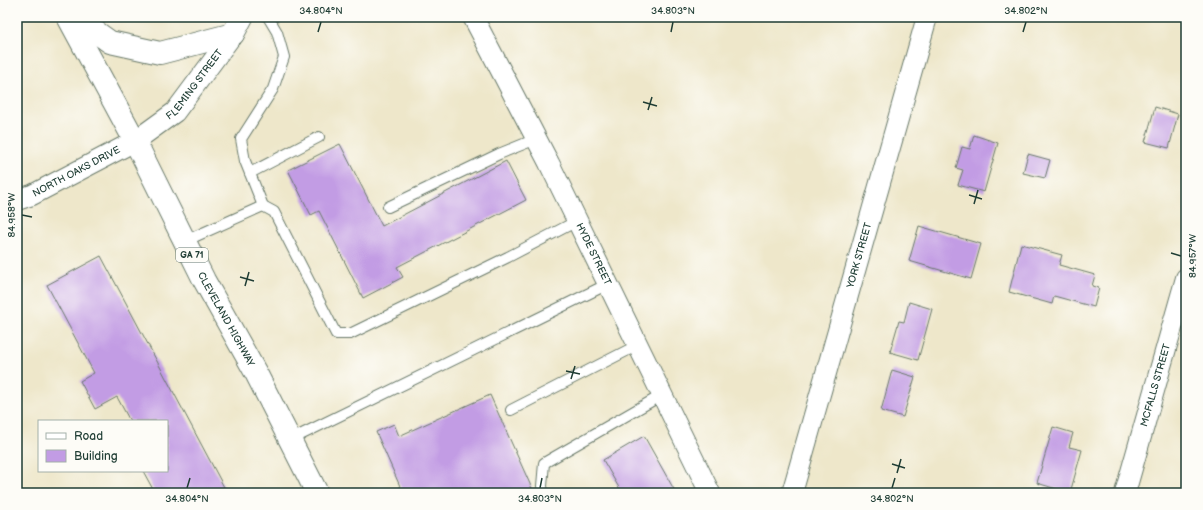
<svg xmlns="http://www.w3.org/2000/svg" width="1203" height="510" viewBox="0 0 1203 510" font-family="'Balsamiq Sans',sans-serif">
<rect width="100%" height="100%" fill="#fdfcf7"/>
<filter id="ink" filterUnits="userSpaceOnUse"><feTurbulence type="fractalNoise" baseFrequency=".025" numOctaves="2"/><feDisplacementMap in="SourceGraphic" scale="8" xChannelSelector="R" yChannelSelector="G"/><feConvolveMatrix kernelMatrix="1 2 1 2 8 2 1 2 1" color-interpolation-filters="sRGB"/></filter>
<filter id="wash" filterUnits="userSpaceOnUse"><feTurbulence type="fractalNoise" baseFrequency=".012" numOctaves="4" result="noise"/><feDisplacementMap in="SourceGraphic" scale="16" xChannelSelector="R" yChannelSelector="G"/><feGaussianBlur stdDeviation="0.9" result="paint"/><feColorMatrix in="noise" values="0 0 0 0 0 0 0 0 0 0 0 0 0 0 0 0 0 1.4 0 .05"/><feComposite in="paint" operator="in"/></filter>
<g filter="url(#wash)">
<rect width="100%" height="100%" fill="#eee7ca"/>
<g id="blocks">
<g fill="#c29ce4">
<polygon points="1155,107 1178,114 1169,148 1145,142"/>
<polygon points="974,135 998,143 984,192 958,185 963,170 956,168 962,147 970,149"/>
<polygon points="340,144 382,226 506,161 526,200 397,267 403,277 363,298 319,211 311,215 288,170"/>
<polygon points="1028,154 1050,160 1045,178 1023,173"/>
<polygon points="919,226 981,244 971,279 909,261"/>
<polygon points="1021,244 1062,255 1059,265 1095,275 1092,286 1099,288 1094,307 1054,296 1052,304 1009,292"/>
<polygon points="101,256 225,489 217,493 155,493 143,471 167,471 167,421 130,421 117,397 95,409 80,381 94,373 47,285"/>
<polygon points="909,302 932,309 918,360 890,352 899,321 904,322"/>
<polygon points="892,370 915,377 903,417 881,411"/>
<polygon points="490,395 534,493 403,493 376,432 394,424 399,436"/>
<polygon points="1053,427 1073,433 1069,447 1082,450 1070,493 1037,483"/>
<polygon points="644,436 676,493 622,493 603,460"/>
</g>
</g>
</g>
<g filter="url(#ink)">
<use href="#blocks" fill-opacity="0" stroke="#677868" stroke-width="1"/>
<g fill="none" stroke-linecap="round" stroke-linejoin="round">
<g stroke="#677868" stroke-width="12">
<g id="service">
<polyline points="250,173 319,137"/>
<polyline points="263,206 245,161 241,139 273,89 284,57 277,32 268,17"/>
<polyline points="388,207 499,154 536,139"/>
<polyline points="185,241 263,206 274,212 336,334 350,334 508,257 577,221"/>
<polyline points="511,410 638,345"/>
<polyline points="290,440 608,284"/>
<polyline points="543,493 542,486 544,463 662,395"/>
</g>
</g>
<g stroke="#677868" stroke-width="22">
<g id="minor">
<path id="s1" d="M473 17 549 163 710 493"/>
<path id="s2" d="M17 200 32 195 135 141 175 112 233 34"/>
<path id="s3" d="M792 493 927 17"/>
<path id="s4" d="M1125 493 1186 278"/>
</g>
</g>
<g stroke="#677868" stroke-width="24">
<polyline id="tertiary" points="233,34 242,17"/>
</g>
<g stroke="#677868" stroke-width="24">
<g id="primary">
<path id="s5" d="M68 17 135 141 204 280 257 375 317 493"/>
<polyline points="75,17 110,42 160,53 233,34"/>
</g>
</g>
<use href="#service" stroke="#fff" stroke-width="10"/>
<use href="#minor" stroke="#fff" stroke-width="20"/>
<use href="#tertiary" stroke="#fff" stroke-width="22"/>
<use href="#primary" stroke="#fff" stroke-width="22"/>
</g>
</g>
<path fill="none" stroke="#1f3d34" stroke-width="1.5" d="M318 32 321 22M671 32 673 22M1023 32 1026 22M643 102 657 106M648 110 652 97M969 195 982 199M974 204 978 190M22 215 32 217M1171 253 1181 256M240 277 254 281M245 286 249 272M566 371 580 374M571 379 575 366M892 464 905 468M897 473 901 459M187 488 190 478M540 488 542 478M892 488 895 478"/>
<g text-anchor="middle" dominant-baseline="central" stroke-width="4" stroke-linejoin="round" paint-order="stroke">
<rect fill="#fdfcf7" stroke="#62766e" stroke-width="1" x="176" y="248" width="32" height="14" rx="3"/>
<g font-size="9" font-weight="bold" fill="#1f3d34">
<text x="192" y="255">GA 71</text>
</g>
<g font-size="10" fill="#1f3d34" stroke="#fdfcf7">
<text stroke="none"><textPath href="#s2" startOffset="215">FLEMING STREET</textPath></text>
<text stroke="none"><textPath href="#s2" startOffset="66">NORTH OAKS DRIVE</textPath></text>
<text stroke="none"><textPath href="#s1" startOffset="266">HYDE STREET</textPath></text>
<text stroke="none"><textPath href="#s3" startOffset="247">YORK STREET</textPath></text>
<text stroke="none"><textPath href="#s5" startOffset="341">CLEVELAND HIGHWAY</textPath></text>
<text stroke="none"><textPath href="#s4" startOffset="112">MCFALLS STREET</textPath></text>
</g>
</g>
<rect width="1203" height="510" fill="none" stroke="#fdfcf7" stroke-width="44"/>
<rect x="38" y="420" width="130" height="52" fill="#fdfcf7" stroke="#a4b0a9"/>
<rect x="46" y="433" width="20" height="6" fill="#ffffff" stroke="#a4b0a9"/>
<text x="74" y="440" font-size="12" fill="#1f3d34">Road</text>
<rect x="46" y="450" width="20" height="12" fill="#c29ce4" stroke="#a4b0a9"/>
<text x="74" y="460" font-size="12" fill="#1f3d34">Building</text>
<rect x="22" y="22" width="1159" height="466" fill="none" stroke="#1f3d34" stroke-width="1.5"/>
<g font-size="10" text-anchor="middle" fill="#1f3d34">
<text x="321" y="14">34.804°N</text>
<text x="673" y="14">34.803°N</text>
<text x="1026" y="14">34.802°N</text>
<text transform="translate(11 215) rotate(-90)" y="4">84.958°W</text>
<text transform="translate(1192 256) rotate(-90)" y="4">84.957°W</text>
<text x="187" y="502">34.804°N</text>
<text x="540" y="502">34.803°N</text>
<text x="892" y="502">34.802°N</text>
</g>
</svg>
